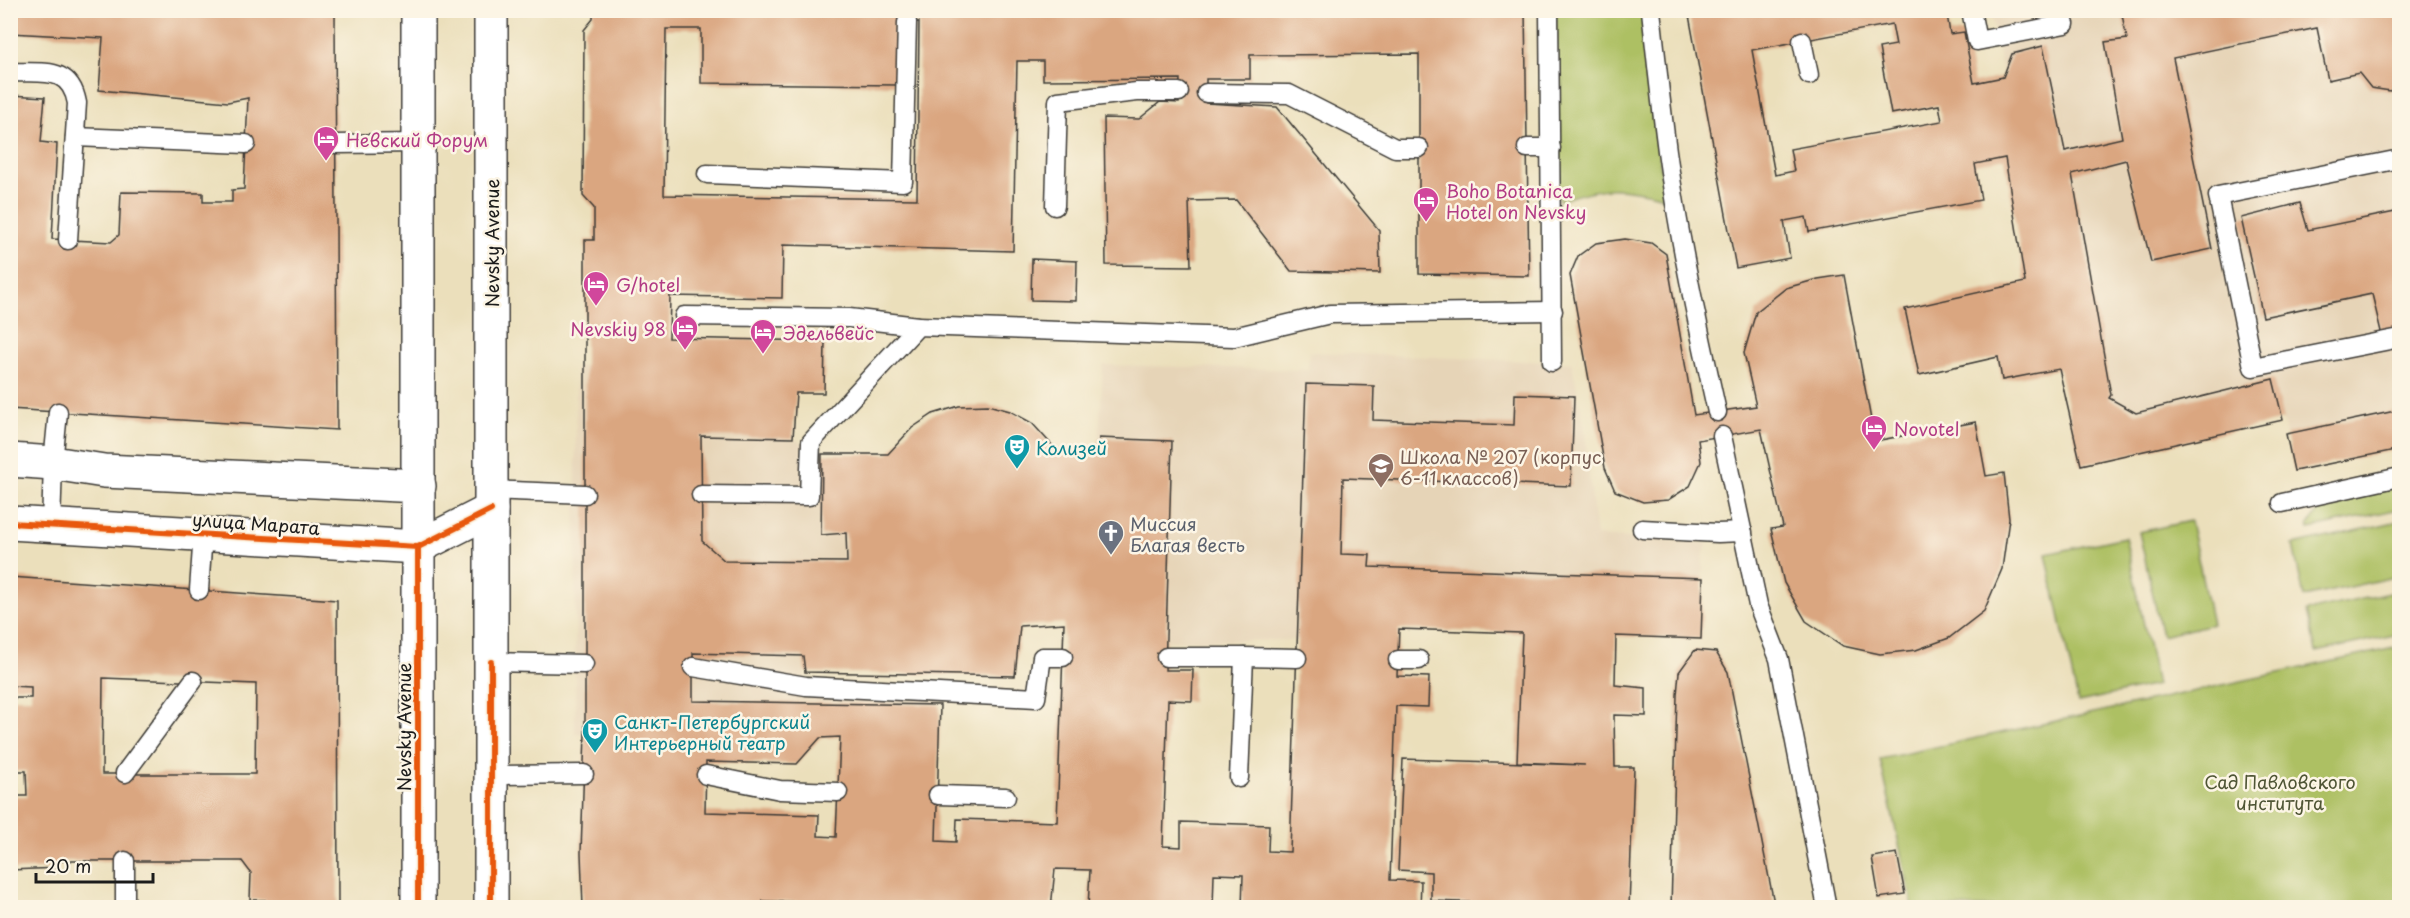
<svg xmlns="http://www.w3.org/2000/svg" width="2410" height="918" viewBox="0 0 2410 918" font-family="'Playpen Sans',sans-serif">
<rect width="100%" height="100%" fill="#fcf5e5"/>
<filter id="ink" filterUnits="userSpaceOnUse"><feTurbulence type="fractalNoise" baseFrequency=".0167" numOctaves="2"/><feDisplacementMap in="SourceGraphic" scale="12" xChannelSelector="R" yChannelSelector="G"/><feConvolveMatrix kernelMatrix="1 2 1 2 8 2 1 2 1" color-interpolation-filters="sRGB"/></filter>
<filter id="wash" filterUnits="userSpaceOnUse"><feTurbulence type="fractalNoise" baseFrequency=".008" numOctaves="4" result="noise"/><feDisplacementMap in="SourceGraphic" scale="24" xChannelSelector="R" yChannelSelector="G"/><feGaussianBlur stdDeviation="1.35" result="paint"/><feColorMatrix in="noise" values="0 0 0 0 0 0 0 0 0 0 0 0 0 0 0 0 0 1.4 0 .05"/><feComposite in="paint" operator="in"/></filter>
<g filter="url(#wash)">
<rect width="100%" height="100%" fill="#ebdfbb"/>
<g fill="#e6d4b7">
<polygon points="1991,11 2399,11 2399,410 2286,434 2273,379 2136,413 2109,398 2111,395 2088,269 2025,282 2005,158 2003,77"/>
<polygon points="1309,352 1572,363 1584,425 1596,536 1707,543 1703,558 1701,639 1298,626 1298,640 1166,641 1172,441 1099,438 1103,365 1308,370"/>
<polygon points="576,366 796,368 793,438 822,454 821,535 846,533 847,561 863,562 803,656 805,693 940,696 940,740 840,737 575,734"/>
<polygon points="1431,901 1578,906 1428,908"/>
</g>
<g fill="#adc064" stroke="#646e40" stroke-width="1.5">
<path d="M1556 11H1642L1664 197C1619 186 1604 185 1559 201Z"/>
<polygon points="2399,487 2399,509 2309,529 2308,525 2323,504"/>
<polygon points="2190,521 2212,624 2162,636 2139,532"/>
<polygon points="2399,521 2399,576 2304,597 2293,545"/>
<polygon points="2125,537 2157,685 2078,702 2046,554"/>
<polygon points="2399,591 2399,634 2316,652 2307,611"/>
<polygon points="2399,647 2399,907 1913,907 1880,759"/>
</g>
<g id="blocks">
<g fill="#daa680" fill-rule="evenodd">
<polygon points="10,10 335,10 337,430 10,409 10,95 45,97 41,142 57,144 52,239 111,242 119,235 121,192 203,193 203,202 232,202 232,190 244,189 248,98 228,102 99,90 103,38 10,33"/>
<path d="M593 10H1525L1529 276 1419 274V54L1250 55V79H1206V103L1277 107 1379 230 1380 273 1291 271 1236 200 1189 201 1191 266 1106 265 1104 118 1139 119 1160 102 1179 103 1180 79 1043 80V61H1017L1013 251 783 245 782 298 670 296 669 338 825 341 824 393H796L793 438 701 436 702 541 725 561 847 562 846 533 821 535 822 454H888L912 428 933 414 959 406 988 405 1010 411 1032 423 1060 454 1097 456 1099 438 1172 441 1165 670H1193L1192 701 1168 700 1163 846 1181 847V822L1269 825 1268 851 1290 852 1306 384 1374 386 1373 420 1514 425 1515 394 1574 396 1571 486 1343 478 1341 554 1370 555 1369 567 1703 578 1701 639 1616 636 1615 685 1646 688V716L1614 715 1615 767H1634L1629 908 1431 901V872L1398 870 1403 759 1585 765 1517 762 1522 633 1399 629 1397 676 1429 677 1428 707 1396 706 1390 880 1421 881 1420 908H1242L1243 875 1214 874 1213 908H1088L1090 870 1055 869 1051 908H962V905L763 901V908H583L581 853 585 733V240H594V208L583 196 584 30 593 19ZM898 21 919 22 917 199 664 195 666 29H701V83L897 85ZM1064 623 1057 822 957 819 956 842 936 841 940 705 693 701V653L803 656 805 672 1015 676 1020 626ZM840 737 836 837 818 836 819 815 705 812 706 762 797 764 820 738Z"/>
<path d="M1688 10H1960L1947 14 1950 34 1964 32 1974 83 2003 77 2012 54 2043 46 2065 151 2122 138 2105 42 2127 39 2121 10H2400V81L2390 91 2371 88 2359 73 2328 80 2317 28 2173 58 2212 249 2151 262 2126 160 2072 174 2111 395 2109 398 2136 413 2273 379 2283 420 2081 465 2059 369 2002 380 1998 357 1919 375 1905 309 2025 282 2005 158 1975 164 1981 200 1809 232 1806 217 1784 221 1790 258 1736 268ZM1892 24 1896 45 1879 48 1891 114 1939 105 1942 121 1790 149 1794 171 1775 175 1752 50Z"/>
<polygon points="2300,203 2308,230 2400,211 2400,333 2382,336 2372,294 2263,317 2241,218"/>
<polygon points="1625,239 1651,243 1666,254 1694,415 1756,406 1744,353 1756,312 1786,288 1818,279 1844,275 1875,441 1976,422 1986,476 2004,473 2009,519 2002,569 1984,611 1949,638 1916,650 1880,654 1843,646 1806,621 1784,583 1771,529 1783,527 1761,429 1698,440 1701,462 1690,486 1668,500 1643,502 1615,491 1605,468 1570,275 1578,256 1596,243"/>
<polygon points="1032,259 1077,261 1076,301 1031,300"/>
<polygon points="2400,410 2400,449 2294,471 2286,434"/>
<path d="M10 577 337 600 338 908H265V900H250L251 873 242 861H59V868L10 870V796H27L26 771H10V698H31V687L10 686ZM103 678 256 684 255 774H102Z"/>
<polygon points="1695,650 1716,652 1728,672 1775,908 1671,908 1677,695 1679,672"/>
<polygon points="1897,853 1905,894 1879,898 1872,857"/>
</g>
</g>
</g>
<g filter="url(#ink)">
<use href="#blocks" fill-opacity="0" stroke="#3b3934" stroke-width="1.5"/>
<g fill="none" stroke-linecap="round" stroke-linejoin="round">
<g stroke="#3b3934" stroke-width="21">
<g id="lane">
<polyline points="1549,10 1552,362"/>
<path d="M1651 10C1656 57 1661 105 1667 151 1679 239 1698 326 1717 412"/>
<polyline points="1971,10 1977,41 2065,24"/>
<polyline points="1802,41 1809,75"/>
<path d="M10 72C43 74 70 65 77 103L68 240"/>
<polyline points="1206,93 1289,94 1395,148 1419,148"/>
<polyline points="75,137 246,144"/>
<polyline points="336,144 419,143"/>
<polyline points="1527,148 1551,148"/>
<polyline points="2400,159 2218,196 2253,367 2400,338"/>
<polyline points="707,174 903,182 907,22"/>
<polyline points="1055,206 1058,101 1137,92 1179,92"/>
<polyline points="684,316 849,318 918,326"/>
<polyline points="1722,436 1758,605 1779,659 1827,908"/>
<polyline points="491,490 585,494"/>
<polyline points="701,495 809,496 811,442 918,326 1234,337 1330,314 1553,311"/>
<polyline points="2282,503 2400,477"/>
<polyline points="51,526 53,463 58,412"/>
<polyline points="1642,529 1718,533 1743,532"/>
<polyline points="199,590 203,534"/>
<polyline points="1166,657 1244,657 1239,778"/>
<polyline points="1244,657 1297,658"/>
<polyline points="1398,660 1419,660"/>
<polyline points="491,662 584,664"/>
<polyline points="693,667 806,686 1036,698 1042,657 1063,657"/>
<polyline points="125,773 193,681"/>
<polyline points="491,775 584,774"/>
<polyline points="706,775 780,790 838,792"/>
<polyline points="938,795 1006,797"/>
<polyline points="125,861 125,908"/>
</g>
</g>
<g stroke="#3b3934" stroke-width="36">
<g id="secondary">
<polyline points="10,460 53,463 104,471 419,486"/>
<polyline points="10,523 418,547 491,510"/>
</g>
</g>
<g stroke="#3b3934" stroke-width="36">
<g id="primary">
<polyline points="418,10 418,908"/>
<polyline points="491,908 491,10"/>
</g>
</g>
<use href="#lane" stroke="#fff" stroke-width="18"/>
<use href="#secondary" stroke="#fff" stroke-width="33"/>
<use href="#primary" stroke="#fff" stroke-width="33"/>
<g stroke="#fcf5e5" stroke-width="10">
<g id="cycleway">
<polyline points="10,523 418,547 491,510"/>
<polyline points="418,908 418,547"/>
<polyline points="491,908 491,662"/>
</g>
</g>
<use href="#cycleway" stroke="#e8590c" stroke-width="6"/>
</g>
</g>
<defs>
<g id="hotel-pin" transform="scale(1.35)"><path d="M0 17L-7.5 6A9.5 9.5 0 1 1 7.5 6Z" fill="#d1479c" stroke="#fcf5e5"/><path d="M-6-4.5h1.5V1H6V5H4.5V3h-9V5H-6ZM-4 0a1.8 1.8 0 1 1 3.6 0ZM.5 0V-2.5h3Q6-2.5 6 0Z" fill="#fff"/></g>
<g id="theatre-pin" transform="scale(1.35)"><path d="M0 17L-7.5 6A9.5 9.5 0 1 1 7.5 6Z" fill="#0f9aa8" stroke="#fcf5e5"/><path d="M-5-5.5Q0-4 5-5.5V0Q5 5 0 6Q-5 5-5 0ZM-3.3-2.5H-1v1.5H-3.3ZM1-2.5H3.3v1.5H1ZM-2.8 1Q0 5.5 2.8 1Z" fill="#fff"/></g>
<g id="school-pin" transform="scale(1.35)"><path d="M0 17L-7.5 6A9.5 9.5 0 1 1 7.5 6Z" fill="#8d6e63" stroke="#fcf5e5"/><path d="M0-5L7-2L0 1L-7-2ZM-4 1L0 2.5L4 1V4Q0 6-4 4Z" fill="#fff"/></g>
<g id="church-pin" transform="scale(1.35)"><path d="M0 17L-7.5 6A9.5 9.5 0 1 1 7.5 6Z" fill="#6b7280" stroke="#fcf5e5"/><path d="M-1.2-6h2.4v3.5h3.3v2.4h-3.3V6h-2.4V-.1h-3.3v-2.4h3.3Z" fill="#fff"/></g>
</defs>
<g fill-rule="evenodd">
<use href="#hotel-pin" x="326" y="139"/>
<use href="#hotel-pin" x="1426" y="200"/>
<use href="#hotel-pin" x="596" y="284"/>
<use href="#hotel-pin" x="685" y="328"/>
<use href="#hotel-pin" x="763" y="332"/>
<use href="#hotel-pin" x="1874" y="428"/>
<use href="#theatre-pin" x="1017" y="447"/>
<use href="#school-pin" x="1381" y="466"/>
<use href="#church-pin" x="1111" y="533"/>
<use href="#theatre-pin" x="595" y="731"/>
</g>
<g text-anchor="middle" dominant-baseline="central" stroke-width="5" stroke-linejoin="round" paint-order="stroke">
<g font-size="18" fill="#b23c85" stroke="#fcf5e5" text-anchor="start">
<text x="346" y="139">Невский Форум</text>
<text x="1446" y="190">Boho Botanica<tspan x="1446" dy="21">Hotel on Nevsky</tspan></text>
<text x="616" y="284">G/hotel</text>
<text x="666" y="328" text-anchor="end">Nevskiy 98</text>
<text x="783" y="332">Эдельвейс</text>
<text x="1894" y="428">Novotel</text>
</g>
<g font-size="18" fill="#1c1c1c" stroke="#fcf5e5">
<text transform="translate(491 243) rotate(-90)">Nevsky Avenue</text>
<text transform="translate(256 523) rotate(4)">улица Марата</text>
<text transform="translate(403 727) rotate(-90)">Nevsky Avenue</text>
</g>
<g font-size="18" fill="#0d838f" stroke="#fcf5e5" text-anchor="start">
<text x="1036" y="447">Колизей</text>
<text x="614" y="721">Санкт-Петербургский<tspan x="614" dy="21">Интерьерный театр</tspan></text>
</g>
<g font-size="18" fill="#785e54" stroke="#fcf5e5" text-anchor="start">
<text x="1400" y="456">Школа № 207 (корпус<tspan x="1400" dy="21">6-11 классов)</tspan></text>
</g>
<g font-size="18" fill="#5b616d" stroke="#fcf5e5" text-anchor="start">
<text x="1130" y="523">Миссия<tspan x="1130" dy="21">Благая весть</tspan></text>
</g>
<g font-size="18" fill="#4f5535" stroke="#fcf5e5">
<text x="2280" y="781">Сад Павловского<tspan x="2280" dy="21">института</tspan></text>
</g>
</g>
<rect width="2410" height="918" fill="none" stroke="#fcf5e5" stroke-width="36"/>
<path d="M36 873v9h117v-9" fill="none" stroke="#1c1c1c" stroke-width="3"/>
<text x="45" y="873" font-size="18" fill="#1c1c1c" stroke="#fcf5e5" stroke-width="4.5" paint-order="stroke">20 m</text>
</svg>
